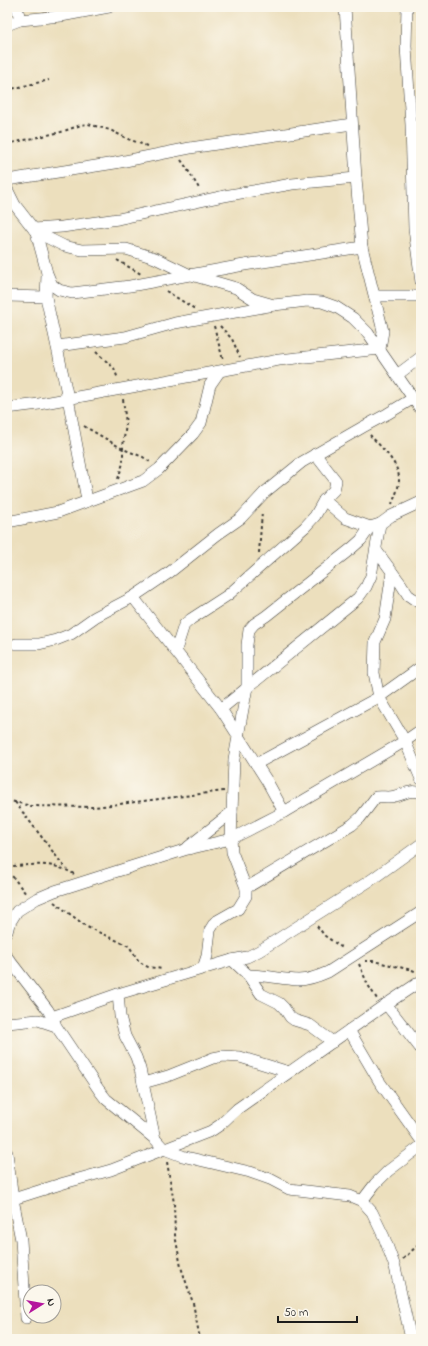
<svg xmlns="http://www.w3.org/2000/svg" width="428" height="1346" viewBox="0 0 428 1346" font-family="'Indie Flower',sans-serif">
<rect width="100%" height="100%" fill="#fbf7ec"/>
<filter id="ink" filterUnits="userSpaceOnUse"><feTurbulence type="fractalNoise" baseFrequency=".025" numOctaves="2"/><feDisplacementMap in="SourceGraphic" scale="8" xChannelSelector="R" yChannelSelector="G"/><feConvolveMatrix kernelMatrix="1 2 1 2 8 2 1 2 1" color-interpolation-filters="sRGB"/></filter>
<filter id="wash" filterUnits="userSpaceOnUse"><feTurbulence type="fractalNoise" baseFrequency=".012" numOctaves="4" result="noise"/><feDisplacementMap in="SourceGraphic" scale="16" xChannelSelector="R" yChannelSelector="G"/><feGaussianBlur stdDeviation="0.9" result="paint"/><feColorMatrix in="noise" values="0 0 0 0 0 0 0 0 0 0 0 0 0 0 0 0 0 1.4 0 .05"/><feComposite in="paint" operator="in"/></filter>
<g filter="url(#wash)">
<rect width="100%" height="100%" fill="#ecdfbd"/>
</g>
<g filter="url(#ink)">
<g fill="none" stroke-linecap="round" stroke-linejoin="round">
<g stroke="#3b3934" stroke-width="12">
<g id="minor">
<polyline points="17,7 20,20"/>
<polyline points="407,7 406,46 411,125 414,229 421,282"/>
<polyline points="7,25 20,20 61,16 109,7"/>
<polyline points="7,180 115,163 190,148 352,124"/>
<polyline points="7,189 15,205 36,232 64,246 82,250 126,249 155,258 188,274 236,288 253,299 274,305"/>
<polyline points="34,229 62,227 118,219 224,196 292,184 356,178"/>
<polyline points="36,232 47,273 52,285 59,290 72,293 130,286 244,265 362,247"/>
<polyline points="47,275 46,297 68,398 87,500"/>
<polyline points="7,296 46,297"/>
<polyline points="375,296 421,296"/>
<polyline points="57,346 125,337 175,323 274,305 307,301 322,302 336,307 353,318 368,333 421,410"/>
<polyline points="397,375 421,357"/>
<polyline points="7,408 39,404 279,360 380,349 383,331 362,247 356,178 345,7"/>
<polyline points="324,500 345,518 370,527"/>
<polyline points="7,522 58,512 143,481 159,469 193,434 201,423 210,385 219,372"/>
<polyline points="376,550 401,584 408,595 421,604"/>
<polyline points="392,572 385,619 375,642 374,673 379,697 405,741 421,779"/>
<polyline points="133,597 221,709 267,781 284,812"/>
<polyline points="16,644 39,644 56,640 71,634 95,617 133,597 170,572 218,534 241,518 264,493 302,462 363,427 387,414 412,399"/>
<polyline points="176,650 184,625 191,619 228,595 305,527 315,516 324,500 334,490 336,481 315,454"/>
<polyline points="221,709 358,598 366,587 371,576 380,524 391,516 421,502"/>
<polyline points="256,764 379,697 421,667"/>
<polyline points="188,847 232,812"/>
<path d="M246 888 352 825 360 818 376 797C382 796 389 798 395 796 405 794 411 789 421 793"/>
<polyline points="7,932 9,924 17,911 36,899 55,891 124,869 184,850 231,839 284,812 405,741 421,730"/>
<polyline points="7,957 48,1010 55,1023"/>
<polyline points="232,960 248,975 261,994 279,1003 284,1008 290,1017 294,1020 310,1025 333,1042"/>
<polyline points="203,968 207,956 210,930 215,922 238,909 246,896 246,888 232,852 231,839 234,759 247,687 247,645 249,630 254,624 266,616 352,548 361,540 370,527 380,524"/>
<path d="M248 975C265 975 281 979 298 980 308 980 319 976 328 972L421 912"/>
<polyline points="118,994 120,1016 125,1036 136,1057 140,1069 155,1139"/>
<polyline points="386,1004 421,1049"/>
<polyline points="52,1017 118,994 232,960 247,957 259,951 371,880 421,844"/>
<polyline points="7,1023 38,1020 56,1026 99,1090 106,1099 155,1139 164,1149 182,1156 250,1172 270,1179 289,1189 350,1196 362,1201 372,1212 384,1237 395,1267 411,1339"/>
<polyline points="349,1030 379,1081 421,1140"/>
<polyline points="143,1083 168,1076 213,1058 223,1056 240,1057 289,1072"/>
<polyline points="7,1153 13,1199 21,1240 26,1318"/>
<polyline points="7,1201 64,1183 111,1170 211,1131 220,1125 237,1109 382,1007 421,981"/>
<polyline points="362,1201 375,1184 388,1171 421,1146"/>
</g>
</g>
<g stroke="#3b3934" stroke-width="2" stroke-dasharray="3 3" stroke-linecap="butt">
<polyline points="7,90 49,80"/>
<polyline points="7,144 61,132 81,125 88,124 110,130 128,139 147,146"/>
<polyline points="181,160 186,167 200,190"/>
<polyline points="117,260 141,274"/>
<polyline points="166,291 195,309"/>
<polyline points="214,326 223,360"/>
<polyline points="220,326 232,339 240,357"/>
<polyline points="96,352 114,368 118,379"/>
<polyline points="84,426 123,449 143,457 150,462"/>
<path d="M370 435C380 446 400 464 399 480 399 488 395 496 392 504"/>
<polyline points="118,479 123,463 123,446 126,424 123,399"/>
<polyline points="259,553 262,512"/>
<polyline points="7,800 31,806 95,807 224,791"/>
<polyline points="15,802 66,869"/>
<path d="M7 866C34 866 49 860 74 874"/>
<polyline points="7,873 13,877 26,894"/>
<polyline points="54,902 87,927 129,946 138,960 143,964 148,967 163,969"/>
<polyline points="317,926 325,936 344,949"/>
<polyline points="365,961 373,961 412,970 417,972"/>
<polyline points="359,964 368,985 377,999"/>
<polyline points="167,1162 174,1203 175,1235 181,1267 193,1303 200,1339"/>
<polyline points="403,1259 418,1245 421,1244"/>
</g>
<use href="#minor" stroke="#fff" stroke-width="11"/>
</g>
</g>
<rect width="428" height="1346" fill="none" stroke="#fbf7ec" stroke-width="24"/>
<g transform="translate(42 1304) rotate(79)"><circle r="19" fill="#fbf7ec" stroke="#a29f99"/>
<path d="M0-3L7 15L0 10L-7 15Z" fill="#b5179e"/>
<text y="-6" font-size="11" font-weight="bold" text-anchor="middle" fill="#1c1c1c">N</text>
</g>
<path d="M278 1316v6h79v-6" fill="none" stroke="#1c1c1c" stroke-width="2"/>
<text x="284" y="1316" font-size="12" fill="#1c1c1c" stroke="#fbf7ec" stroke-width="3" paint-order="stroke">50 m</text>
</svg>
